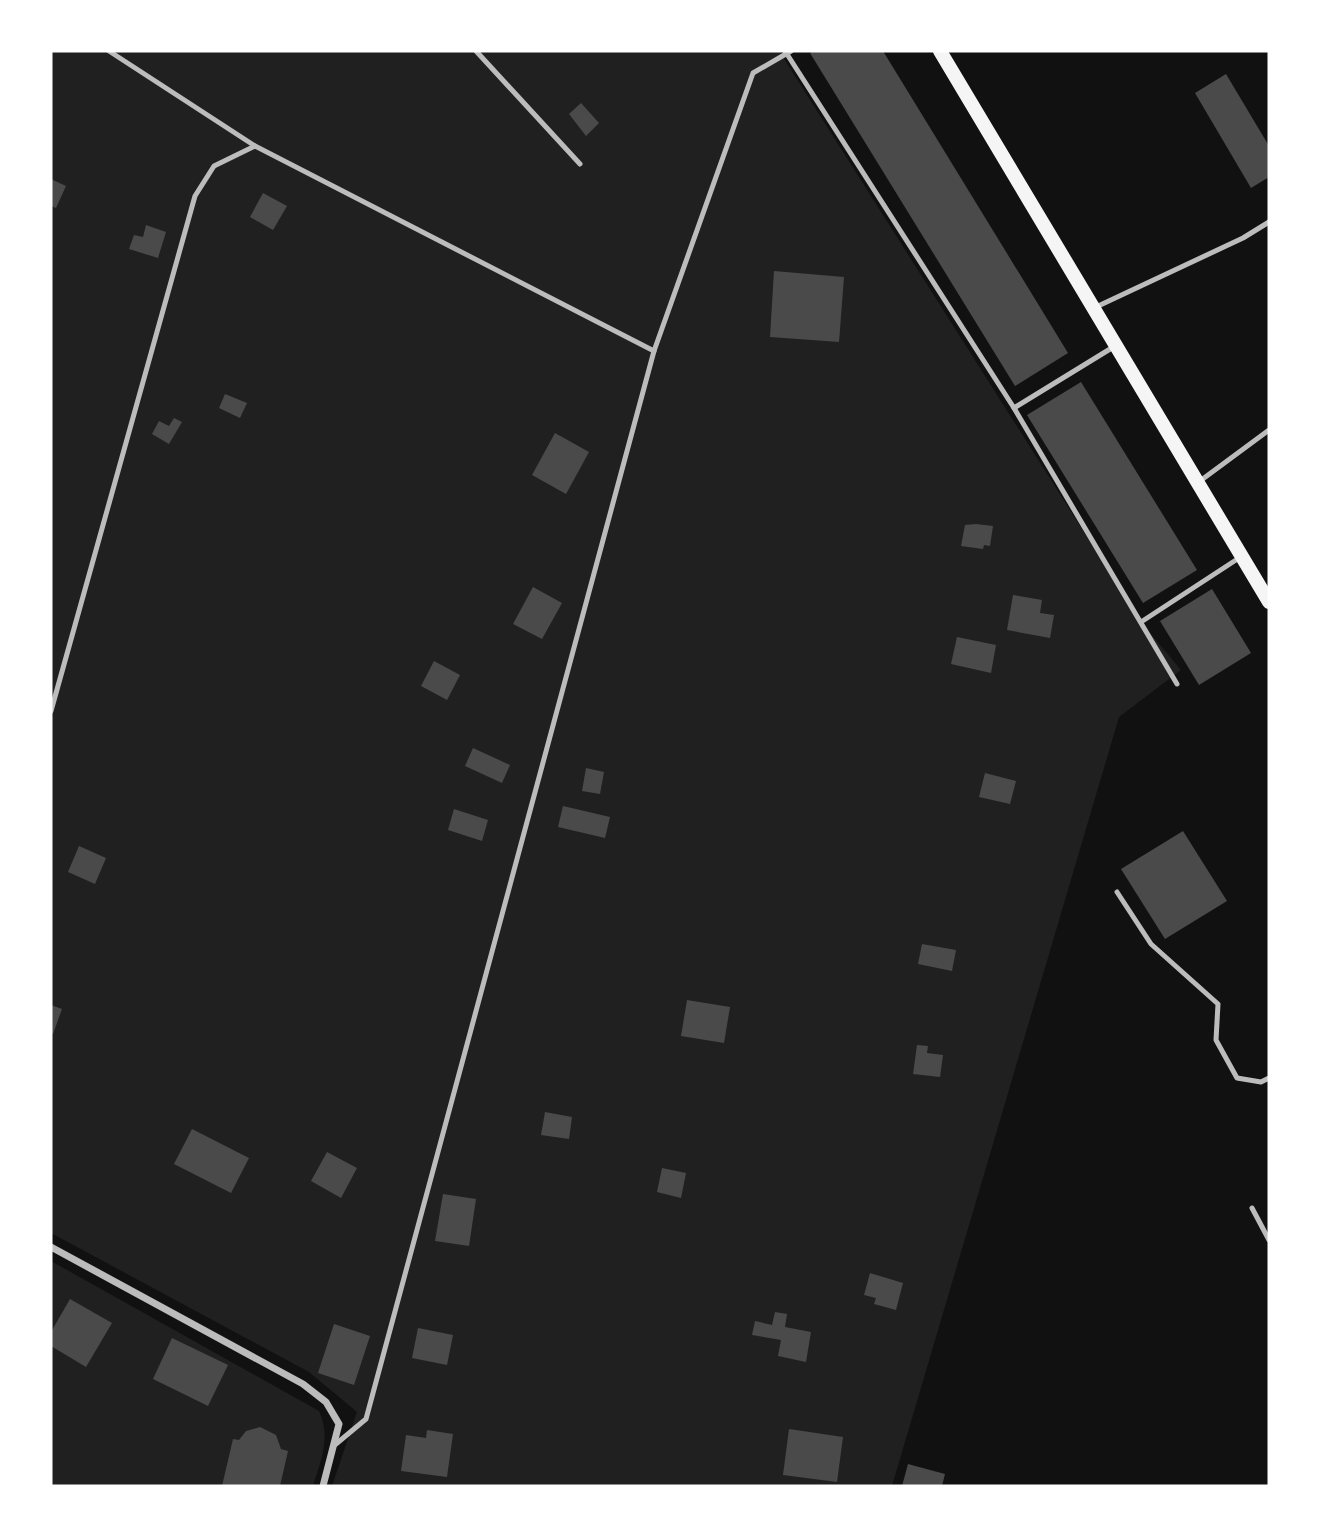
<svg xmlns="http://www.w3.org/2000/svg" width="1320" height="1537" viewBox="0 0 1320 1537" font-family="'Fira Sans Condensed',sans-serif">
<rect width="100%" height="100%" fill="#111"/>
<g fill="#202020">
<polygon points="51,51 779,51 1141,622 1181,670 1119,717 892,1486 332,1486 357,1412 309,1372 51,1233"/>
<path d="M51 1261 319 1411C331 1437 321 1460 313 1486H51Z"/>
</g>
<g fill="#4a4a4a">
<polygon points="814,51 883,51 1068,353 1015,386 810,53"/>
<polygon points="1226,74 1269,146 1269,177 1251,188 1195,93"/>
<polygon points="581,103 599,123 586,136 569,114"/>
<polygon points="51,179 66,186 56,208 51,206"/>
<polygon points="263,193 287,206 273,230 250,217"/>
<polygon points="146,225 166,232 158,258 129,249 134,235 143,237"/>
<polygon points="774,271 844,277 839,342 770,337"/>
<polygon points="1081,382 1197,570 1143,603 1027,415"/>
<polygon points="225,394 247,403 240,418 219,408"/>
<polygon points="174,418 182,422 169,444 152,434 159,421 169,426"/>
<polygon points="555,433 589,452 566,494 532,475"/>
<polygon points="976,524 993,526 990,546 984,545 983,549 961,546 965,525"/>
<polygon points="533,587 562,603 542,639 513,624"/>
<polygon points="1212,589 1251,653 1199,685 1160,621"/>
<polygon points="1013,595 1042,600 1040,613 1054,615 1050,638 1007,630"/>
<polygon points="957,637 996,645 991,673 951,664"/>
<polygon points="434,661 460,675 447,700 421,686"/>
<polygon points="473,748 510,765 502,783 465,766"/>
<polygon points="586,768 604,772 600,794 582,791"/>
<polygon points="985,773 1016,781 1010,804 979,797"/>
<polygon points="563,806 610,817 605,838 558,827"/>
<polygon points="454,809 488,820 482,841 448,830"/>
<polygon points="1183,831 1227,901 1165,939 1121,869"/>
<polygon points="79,846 106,858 95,884 68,872"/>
<polygon points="922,944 956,950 952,971 918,964"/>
<polygon points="687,1000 730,1007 724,1043 681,1036"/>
<polygon points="51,1005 62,1009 53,1034 51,1033"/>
<polygon points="917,1045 928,1046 927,1053 943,1055 940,1077 913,1074"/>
<polygon points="545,1112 572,1117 569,1139 541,1135"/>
<polygon points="192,1129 249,1158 231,1193 174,1164"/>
<polygon points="327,1152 357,1168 341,1198 311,1181"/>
<polygon points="662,1168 686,1173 681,1198 657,1192"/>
<polygon points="443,1194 476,1199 469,1246 435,1241"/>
<polygon points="870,1273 903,1283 896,1310 874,1304 876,1298 864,1295"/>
<polygon points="70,1299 112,1323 86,1367 51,1346 51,1332"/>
<polygon points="775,1312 787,1314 785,1327 811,1332 806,1362 778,1356 781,1340 752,1335 755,1321 772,1325"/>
<polygon points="334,1324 370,1336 354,1385 318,1373"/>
<polygon points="418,1328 453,1335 447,1365 412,1358"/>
<polygon points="172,1338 228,1365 208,1406 153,1379"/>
<polygon points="260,1427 276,1435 281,1449 288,1451 280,1486 222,1486 233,1439 239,1440 246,1431"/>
<polygon points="789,1429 843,1437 837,1482 783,1475"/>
<polygon points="427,1430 453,1434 447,1477 401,1471 406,1435 426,1438"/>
<polygon points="908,1464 945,1474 942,1486 902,1486"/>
</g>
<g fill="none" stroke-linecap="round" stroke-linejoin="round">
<g stroke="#bcbcbc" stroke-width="5">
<polyline points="109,51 255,146"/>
<polyline points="476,51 580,164"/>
<polyline points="785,51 1014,408 1115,346"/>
<polyline points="1096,307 1243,238 1269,222"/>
<polyline points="1014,408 1177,684"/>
<polyline points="1200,481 1269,430"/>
<polyline points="1141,622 1239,558"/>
<polyline points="51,711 195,196 214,166 255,146 654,351"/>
<polyline points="1117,892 1151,944 1218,1004 1216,1040 1237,1078 1261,1082 1269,1078"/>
<polyline points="1252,1208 1269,1240"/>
<polyline points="336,1444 366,1419 654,351 753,73 791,51"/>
</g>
<polyline stroke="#bcbcbc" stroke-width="7" points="51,1247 303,1384 326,1402 339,1424 323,1486"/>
<polyline stroke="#f5f5f5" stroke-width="14" points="940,51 1269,602"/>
</g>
<rect width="1320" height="1537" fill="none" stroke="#ffffff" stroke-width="105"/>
</svg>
